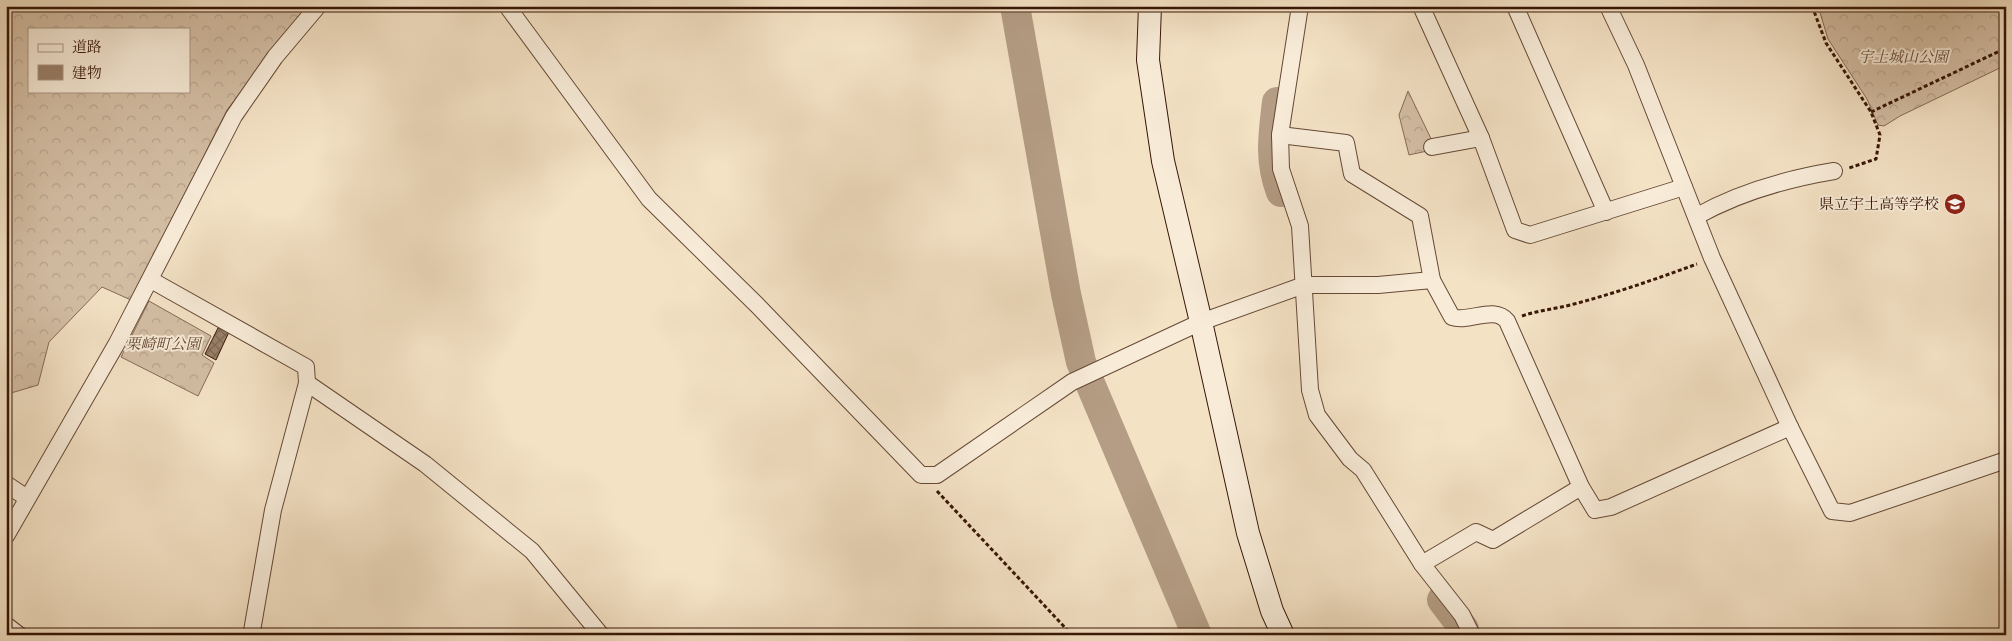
<svg xmlns="http://www.w3.org/2000/svg" width="2012" height="641" viewBox="0 0 2012 641" font-family="Cardo,'Noto Serif JP',serif">
<defs>
<pattern id="forest-crowns" width="20" height="18" patternUnits="userSpaceOnUse" patternTransform="scale(1.25)"><rect width="20" height="18" fill="#d4bfa5"/><path d="M2 6a3 3 0 1 1 6 0M12 15a3 3 0 1 1 6 0" fill="none" stroke="#b7a38d"/></pattern>
<pattern id="building-cross-hatch" width="8" height="8" patternUnits="userSpaceOnUse" patternTransform="scale(1.25)"><rect width="8" height="8" fill="#998069"/><path d="M0 0l8 8M0 8l8-8" fill="none" stroke="#7e6854"/></pattern>
</defs>
<rect width="100%" height="100%" fill="#f4e2c5"/>
<filter id="stains"><feTurbulence type="fractalNoise" baseFrequency=".004" numOctaves="4"/><feColorMatrix values="0 0 0 0 .2 0 0 0 0 .09 0 0 0 0 .02 0 0 0 .5 -.17"/></filter>
<radialGradient id="worn" r=".72"><stop offset=".6" stop-color="#630" stop-opacity="0"/><stop offset="1" stop-color="#630" stop-opacity=".3"/></radialGradient>
<g fill="url(#forest-crowns)" stroke="#866a56" fill-rule="evenodd">
<path d="M6 6H309L227 110 131 300 102 287 49 342 38 385 11 393 6 390ZM29 29H189V91H29Z"/>
<polygon points="1818,6 2006,6 2006,65 1900,116 1884,126 1878,125 1867,99 1828,39"/>
<polygon points="1408,91 1436,149 1409,155 1399,115"/>
<polygon points="149,301 211,336 202,355 214,363 198,396 121,357"/>
</g>
<g fill="none" stroke-linecap="round" stroke-linejoin="round">
<g stroke="#b49d84" stroke-width="30">
<polyline points="1015,6 1066,294 1081,362 1197,635"/>
<path d="M1277 102C1273 135 1269 161 1281 192"/>
<polyline points="1442,600 1464,629 1458,635"/>
</g>
</g>
<polygon fill="url(#building-cross-hatch)" stroke="#371606" points="219,326 229,332 216,360 205,354"/>
<g fill="none" stroke-linecap="round" stroke-linejoin="round">
<g stroke="#664936" stroke-width="18">
<g id="street">
<path d="M507 6 649 199 757 305 921 475H937L1072 382 1201 322 1304 285H1378L1432 280 1452 317C1469 323 1494 305 1507 321L1581 487 1595 510 1611 507 1790 427"/>
<polyline points="1300,6 1280,135 1281,169 1300,226 1310,390 1317,415 1350,459 1363,470 1422,564 1462,615 1472,635"/>
<polyline points="1421,6 1481,138 1515,230 1530,235 1684,187"/>
<polyline points="1515,6 1606,212"/>
<polyline points="1608,6 1636,65 1712,258 1790,427 1832,511 1850,513 2006,460"/>
<polyline points="1280,135 1346,143 1352,174 1420,216 1432,280"/>
<polyline points="1432,147 1481,138"/>
<path d="M1697 216C1740 192 1786 179 1834 171"/>
<polyline points="151,280 306,367 307,383 273,510 252,631 256,635"/>
<polyline points="307,383 425,464 532,551 601,635"/>
<polyline points="6,484 27,498"/>
<polyline points="6,536 117,343 234,116 275,57 318,6"/>
<polyline points="1422,564 1476,532 1493,540 1581,487"/>
<polyline points="6,625 19,635"/>
</g>
</g>
<g stroke="#371606" stroke-width="24">
<polyline id="secondary" points="1150,6 1148,60 1163,161 1201,322 1248,533 1272,611 1283,635"/>
</g>
<g stroke="#371606" stroke-width="3" stroke-dasharray="4 2.5" stroke-linecap="butt">
<polyline points="1812,6 1826,43 1871,112 1880,135 1876,159 1849,168"/>
<polyline points="1952,6 1958,8 1964,6"/>
<polyline points="1871,112 2006,48"/>
<path d="M1522 316C1539 310 1556 309 1574 304 1616 293 1656 279 1697 264"/>
<polyline points="937,491 1072,635"/>
</g>
<use href="#street" stroke="#f8ecd9" stroke-width="16"/>
<use href="#secondary" stroke="#f8ecd9" stroke-width="22"/>
</g>
<defs>
<g id="school-disc" transform="scale(1.125)"><circle r="9.5" fill="#8f2418" stroke="#f8ecd9"/><path d="M0-5L7-2L0 1L-7-2ZM-4 1L0 2.5L4 1V4Q0 6-4 4Z" fill="#fff"/></g>
</defs>
<g fill-rule="evenodd">
<use href="#school-disc" x="1955" y="204"/>
</g>
<g text-anchor="middle" dominant-baseline="central" stroke-width="4" stroke-linejoin="round" paint-order="stroke">
<g font-size="15" font-style="italic" fill="#664936" stroke="#f8ecd9">
<text x="1903" y="57">宇土城山公園</text>
<text x="163" y="344">栗崎町公園</text>
</g>
<g font-size="15" fill="#371606" stroke="#f8ecd9" text-anchor="end">
<text x="1939" y="204">県立宇土高等学校</text>
</g>
</g>
<rect width="2012" height="641" fill="none" stroke="#f4e2c5" stroke-width="25"/>
<rect x="8" y="8" width="1997" height="626" fill="none" stroke="#371606" stroke-width="2.5"/>
<rect x="12" y="12" width="1987" height="616" fill="none" stroke="#371606"/>
<rect x="28" y="28" width="162" height="65" fill="#f8ecd9" stroke="#ab9685"/>
<rect x="38" y="44" width="25" height="8" fill="#f8ecd9" stroke="#ab9685"/>
<text x="72" y="52" font-size="15" fill="#371606">道路</text>
<rect x="38" y="65" width="25" height="15" fill="#998069" stroke="#ab9685"/>
<text x="72" y="78" font-size="15" fill="#371606">建物</text>
<rect width="100%" height="100%" filter="url(#stains)"/>
<rect width="100%" height="100%" fill="url(#worn)"/>
</svg>
